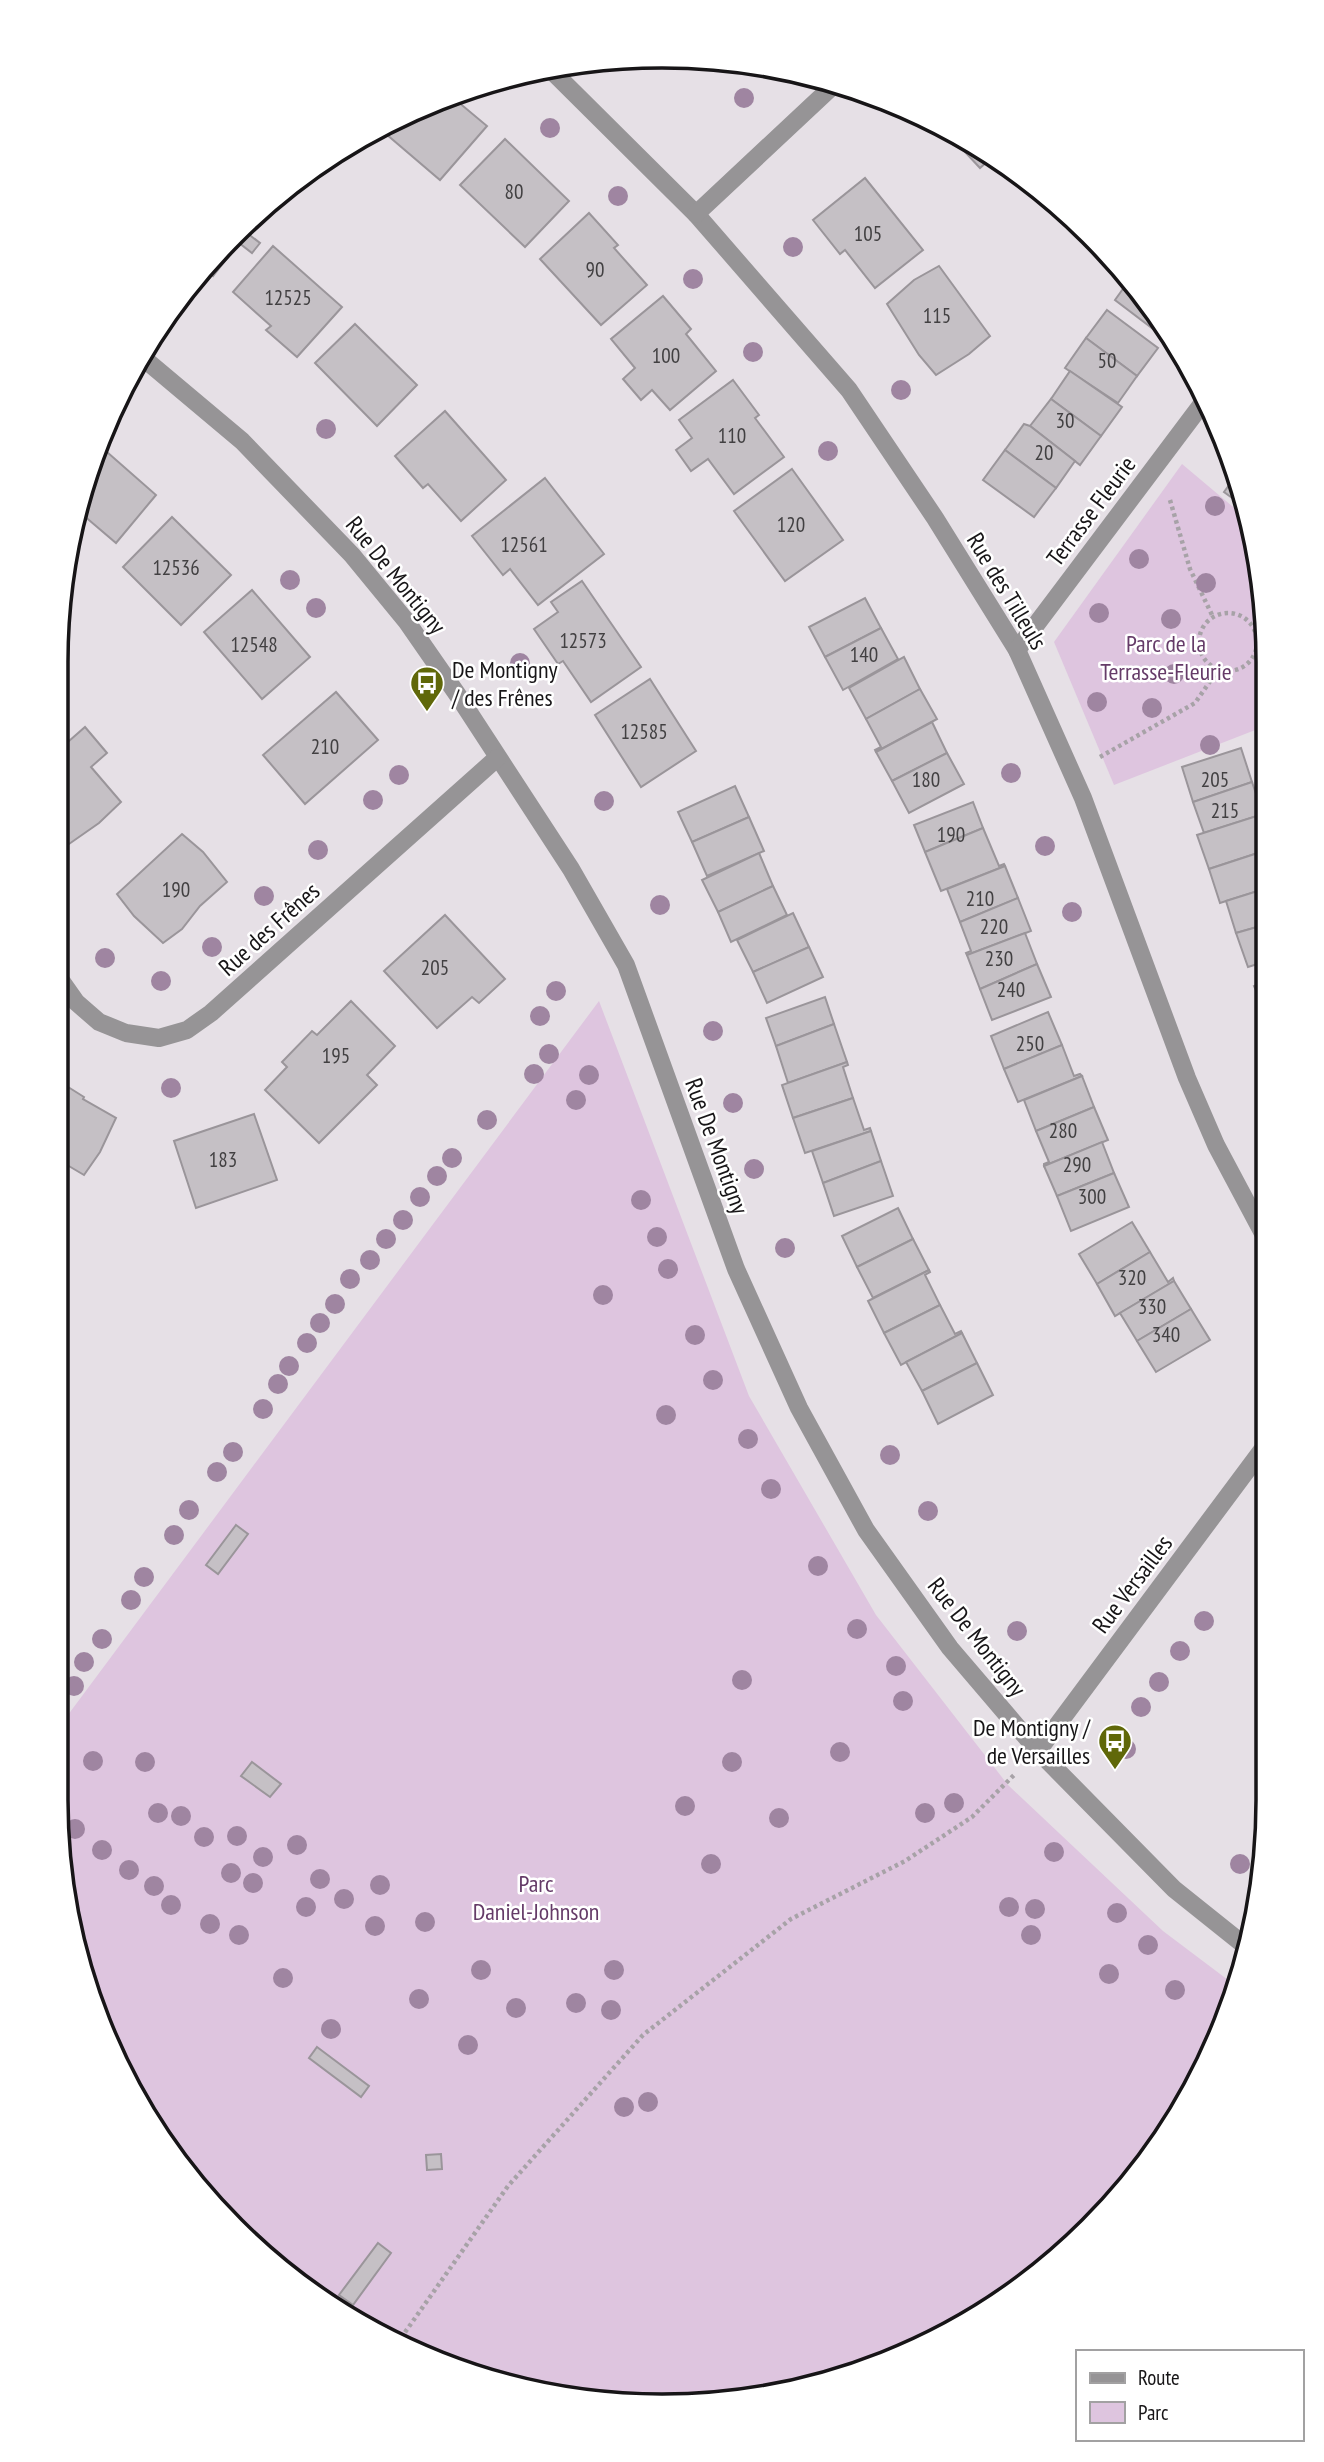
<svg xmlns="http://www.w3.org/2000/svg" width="1324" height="2462" viewBox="0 0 1324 2462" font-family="'PT Sans Narrow',sans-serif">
<rect width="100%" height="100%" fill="#e6e0e6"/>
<g fill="#dec5df">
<polygon points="1182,464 1245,517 1263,583 1263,727 1114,785 1054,642"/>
<polygon points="599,1001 749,1396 876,1615 1008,1785 1163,1931 1236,1986 1205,2068 1143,2169 1062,2255 894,2360 702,2405 506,2385 326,2304 181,2169 88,1995 56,1800 56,1731"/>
</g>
<g fill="#c5c0c5" stroke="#9a959a" stroke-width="2">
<polygon points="451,96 487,126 440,180 379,128"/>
<polygon points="940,125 990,159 980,168"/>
<polygon points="505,139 569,201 525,247 460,185"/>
<polygon points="865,178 923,250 875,288 845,250 840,254 813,220"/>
<polygon points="589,213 618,245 614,248 647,285 601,325 540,259"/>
<polygon points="247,222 252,226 247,233 260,243 252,253 239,243 213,276 204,269"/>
<polygon points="273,246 342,307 297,357 266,330 271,326 233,292"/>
<polygon points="939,266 990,336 969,354 936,375 919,355 887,304 914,280"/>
<polygon points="1130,279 1143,293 1167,335 1165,338 1115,300"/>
<polygon points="663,296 691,329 686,334 716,371 670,410 652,390 641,400 623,379 635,368 611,339"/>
<polygon points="1107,310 1158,348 1137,376 1086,338"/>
<polygon points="355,324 417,385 377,426 315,363"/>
<polygon points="1086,338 1137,376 1118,403 1065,368"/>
<polygon points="1070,371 1122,407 1101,436 1051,399"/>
<polygon points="733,380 759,415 755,418 784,457 734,494 708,459 691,471 676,450 692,438 679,420"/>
<polygon points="1051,399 1101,436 1080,465 1030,426"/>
<polygon points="445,411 506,480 461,521 428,484 423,488 395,456"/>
<polygon points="1024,424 1030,426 1075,461 1056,488 1005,450"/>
<polygon points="99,445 156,495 116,543 76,509"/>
<polygon points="1005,450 1056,488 1034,517 983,480"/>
<polygon points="792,469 843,540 785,581 734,511"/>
<polygon points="1235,477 1242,505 1224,492"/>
<polygon points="545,478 604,554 538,605 510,569 503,575 472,536"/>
<polygon points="172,517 231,575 181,625 123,567"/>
<polygon points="582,581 641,667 591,702 563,661 558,664 534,629 558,612 551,602"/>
<polygon points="252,590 310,657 262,699 204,632"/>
<polygon points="865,598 881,628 825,657 809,627"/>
<polygon points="881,628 898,659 843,690 825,657"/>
<polygon points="904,657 920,689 866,719 849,688"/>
<polygon points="650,679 696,751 641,787 595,715"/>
<polygon points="920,689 937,719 876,752 875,750 881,747 866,719"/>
<polygon points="336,692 378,740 305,804 263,755"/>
<polygon points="932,722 947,753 892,781 876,752"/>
<polygon points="85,727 107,753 91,767 121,802 99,823 69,844 57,830 57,740 64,734 69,741"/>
<polygon points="1241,748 1252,782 1193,802 1182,767"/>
<polygon points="947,753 964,784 909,813 892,781"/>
<polygon points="1252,782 1263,814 1204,833 1193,802"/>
<polygon points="735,786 749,817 692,842 678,812"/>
<polygon points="973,802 983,828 925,852 914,825"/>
<polygon points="1263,814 1263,816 1258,818 1264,835 1264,851 1209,869 1197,835"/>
<polygon points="749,817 764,851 707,876 692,842"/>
<polygon points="983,828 999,866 1004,864 1005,866 941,891 925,852"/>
<polygon points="182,834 203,852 227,882 200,906 182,929 163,943 134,916 117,894"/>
<polygon points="1264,851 1264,889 1220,903 1209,869"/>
<polygon points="759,853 773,886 718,912 702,880"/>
<polygon points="1005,866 1018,898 960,922 947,889"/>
<polygon points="773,886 787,915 731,942 718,912"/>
<polygon points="1264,889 1264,925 1236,933 1226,901"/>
<polygon points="1018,898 1031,931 967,955 966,953 971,951 960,922"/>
<polygon points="793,913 809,947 753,972 737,940"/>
<polygon points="445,915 505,979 479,1003 472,997 437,1028 384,971"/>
<polygon points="1264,925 1264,962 1248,967 1236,933"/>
<polygon points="1025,933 1037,964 980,989 967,955"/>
<polygon points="809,947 823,977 767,1003 753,972"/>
<polygon points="1037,964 1051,997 992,1020 980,989"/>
<polygon points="1264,982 1264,1008 1254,986"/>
<polygon points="825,997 834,1024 776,1046 766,1018"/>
<polygon points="351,1001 395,1046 367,1075 377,1085 319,1143 265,1090 287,1067 282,1062 312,1031 317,1035"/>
<polygon points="1048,1012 1062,1045 1004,1069 991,1036"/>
<polygon points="834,1024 847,1062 788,1083 776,1046"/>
<polygon points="1062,1045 1074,1076 1080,1074 1082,1076 1018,1102 1004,1069"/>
<polygon points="847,1062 848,1065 843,1067 853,1098 793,1118 782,1085"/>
<polygon points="1082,1076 1094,1107 1036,1131 1024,1100"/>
<polygon points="57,1080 84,1097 83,1099 116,1118 100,1152 84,1175 57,1159"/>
<polygon points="853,1098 864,1130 870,1128 871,1131 805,1153 793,1118"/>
<polygon points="1094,1107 1108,1140 1044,1166 1044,1164 1049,1162 1036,1131"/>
<polygon points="254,1114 277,1180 196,1208 174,1141"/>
<polygon points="871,1131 881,1161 823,1183 812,1151"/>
<polygon points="1102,1142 1114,1173 1057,1196 1044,1166"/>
<polygon points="881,1161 893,1196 834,1216 823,1183"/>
<polygon points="1114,1173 1129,1207 1071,1231 1057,1196"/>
<polygon points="898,1208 913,1239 857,1267 842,1236"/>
<polygon points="1132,1222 1150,1252 1097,1284 1079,1254"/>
<polygon points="913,1239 929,1270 873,1298 857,1267"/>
<polygon points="1150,1252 1168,1282 1173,1278 1174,1281 1115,1316 1097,1284"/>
<polygon points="929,1270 930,1272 925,1275 940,1305 884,1333 868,1301"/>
<polygon points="1174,1281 1191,1309 1137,1341 1120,1313"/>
<polygon points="940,1305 955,1334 961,1331 962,1333 901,1365 884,1333"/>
<polygon points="1191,1309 1210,1340 1156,1372 1137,1341"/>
<polygon points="962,1333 977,1363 922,1391 906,1362"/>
<polygon points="977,1363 993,1395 938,1424 922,1391"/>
<polygon points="236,1525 248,1534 218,1574 206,1565"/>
<polygon points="252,1762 281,1784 270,1797 241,1776"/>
<polygon points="1267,1789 1267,1807 1258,1801"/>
<polygon points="317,2047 369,2086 361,2097 309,2058"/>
<polygon points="441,2154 442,2169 427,2170 426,2155"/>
<polygon points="378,2243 391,2253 353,2305 339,2295"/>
</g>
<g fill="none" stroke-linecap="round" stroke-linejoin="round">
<g stroke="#a7a2a7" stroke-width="4.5" stroke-dasharray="3.5 3.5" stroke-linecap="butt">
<polyline points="1170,500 1190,569 1213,617"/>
<circle cx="1228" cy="642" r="29"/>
<polyline points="1100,757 1195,703 1218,670"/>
<polyline points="401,2338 508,2186 643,2035 791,1919 905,1861 972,1817 1015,1774"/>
</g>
<g stroke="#969496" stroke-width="18">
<polyline points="550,69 696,214 849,390 935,518 1017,650 1083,798 1187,1078 1216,1145 1265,1237"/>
<polyline points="696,214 836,83"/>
<polyline points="142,357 242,441 352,555 407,622 457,694 571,869 626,965 736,1269 799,1408 866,1530 950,1648 1038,1751 1174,1889 1249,1949"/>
<polyline points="1017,650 1205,400"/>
<polyline points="57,975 76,1002 99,1022 126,1033 159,1038 187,1030 211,1013 497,758"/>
<polyline points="1038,1751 1265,1446"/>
</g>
</g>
<g fill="#9f85a1">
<circle cx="744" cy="98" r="10"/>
<circle cx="550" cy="128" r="10"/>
<circle cx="618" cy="196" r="10"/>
<circle cx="793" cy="247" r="10"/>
<circle cx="693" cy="279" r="10"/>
<circle cx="753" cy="352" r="10"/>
<circle cx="901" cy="390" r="10"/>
<circle cx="326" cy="429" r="10"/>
<circle cx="828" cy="451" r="10"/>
<circle cx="1215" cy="506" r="10"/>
<circle cx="1139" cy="559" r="10"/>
<circle cx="290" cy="580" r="10"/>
<circle cx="1206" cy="583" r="10"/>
<circle cx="316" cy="608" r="10"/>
<circle cx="1099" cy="613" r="10"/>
<circle cx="1171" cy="619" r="10"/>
<circle cx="520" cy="663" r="10"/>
<circle cx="1174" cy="674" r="10"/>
<circle cx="1097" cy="702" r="10"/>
<circle cx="1152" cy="708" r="10"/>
<circle cx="1210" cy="745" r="10"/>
<circle cx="1011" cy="773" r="10"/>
<circle cx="399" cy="775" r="10"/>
<circle cx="373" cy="800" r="10"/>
<circle cx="604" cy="801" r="10"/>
<circle cx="1045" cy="846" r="10"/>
<circle cx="318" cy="850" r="10"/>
<circle cx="264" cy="896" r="10"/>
<circle cx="660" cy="905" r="10"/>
<circle cx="1072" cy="912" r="10"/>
<circle cx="212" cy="947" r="10"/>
<circle cx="105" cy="958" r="10"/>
<circle cx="161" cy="981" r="10"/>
<circle cx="556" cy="991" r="10"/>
<circle cx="540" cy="1016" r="10"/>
<circle cx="713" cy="1031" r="10"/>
<circle cx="549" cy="1054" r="10"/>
<circle cx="534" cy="1074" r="10"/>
<circle cx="589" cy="1075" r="10"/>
<circle cx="171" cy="1088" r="10"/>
<circle cx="576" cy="1100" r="10"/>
<circle cx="733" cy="1103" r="10"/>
<circle cx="487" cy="1120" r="10"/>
<circle cx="452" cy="1158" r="10"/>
<circle cx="754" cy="1169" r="10"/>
<circle cx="437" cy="1176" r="10"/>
<circle cx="420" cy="1197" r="10"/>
<circle cx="641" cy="1200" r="10"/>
<circle cx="403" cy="1220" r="10"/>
<circle cx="657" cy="1237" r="10"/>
<circle cx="386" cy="1239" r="10"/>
<circle cx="785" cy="1248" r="10"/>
<circle cx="370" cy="1260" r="10"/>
<circle cx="668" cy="1269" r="10"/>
<circle cx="350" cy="1279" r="10"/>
<circle cx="603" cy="1295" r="10"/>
<circle cx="335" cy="1304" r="10"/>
<circle cx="320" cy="1323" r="10"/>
<circle cx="695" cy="1335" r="10"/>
<circle cx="307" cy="1343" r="10"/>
<circle cx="289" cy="1366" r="10"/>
<circle cx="713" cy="1380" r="10"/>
<circle cx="278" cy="1384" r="10"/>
<circle cx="263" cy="1409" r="10"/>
<circle cx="666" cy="1415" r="10"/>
<circle cx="748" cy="1439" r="10"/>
<circle cx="233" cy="1452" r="10"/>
<circle cx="890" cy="1455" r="10"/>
<circle cx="217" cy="1472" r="10"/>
<circle cx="771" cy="1489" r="10"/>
<circle cx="189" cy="1510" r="10"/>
<circle cx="928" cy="1511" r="10"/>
<circle cx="174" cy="1535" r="10"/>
<circle cx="818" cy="1566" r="10"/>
<circle cx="144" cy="1577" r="10"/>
<circle cx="131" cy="1600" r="10"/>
<circle cx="1204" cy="1621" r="10"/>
<circle cx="857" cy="1629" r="10"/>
<circle cx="1017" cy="1631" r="10"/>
<circle cx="102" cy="1639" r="10"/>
<circle cx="1180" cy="1651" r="10"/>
<circle cx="84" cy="1662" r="10"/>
<circle cx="896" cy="1666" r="10"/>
<circle cx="742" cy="1680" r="10"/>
<circle cx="1159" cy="1682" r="10"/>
<circle cx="74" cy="1686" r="10"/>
<circle cx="903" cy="1701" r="10"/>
<circle cx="1141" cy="1707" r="10"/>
<circle cx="1126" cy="1749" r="10"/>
<circle cx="840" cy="1752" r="10"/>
<circle cx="93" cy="1761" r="10"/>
<circle cx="145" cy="1762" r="10"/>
<circle cx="732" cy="1762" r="10"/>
<circle cx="954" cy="1803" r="10"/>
<circle cx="685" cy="1806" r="10"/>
<circle cx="158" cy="1813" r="10"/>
<circle cx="925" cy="1813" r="10"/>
<circle cx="181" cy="1816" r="10"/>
<circle cx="779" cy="1818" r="10"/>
<circle cx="75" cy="1829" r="10"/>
<circle cx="237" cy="1836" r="10"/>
<circle cx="204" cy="1837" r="10"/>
<circle cx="297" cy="1845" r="10"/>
<circle cx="102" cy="1850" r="10"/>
<circle cx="1054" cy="1852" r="10"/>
<circle cx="263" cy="1857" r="10"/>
<circle cx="711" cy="1864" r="10"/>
<circle cx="1240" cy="1864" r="10"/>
<circle cx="129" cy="1870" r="10"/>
<circle cx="231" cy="1873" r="10"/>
<circle cx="320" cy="1879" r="10"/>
<circle cx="253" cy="1883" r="10"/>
<circle cx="380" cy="1885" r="10"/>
<circle cx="154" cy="1886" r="10"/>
<circle cx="344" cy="1899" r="10"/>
<circle cx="171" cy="1905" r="10"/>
<circle cx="306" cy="1907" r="10"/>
<circle cx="1009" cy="1907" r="10"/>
<circle cx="1035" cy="1909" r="10"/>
<circle cx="1117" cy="1913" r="10"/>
<circle cx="425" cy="1922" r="10"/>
<circle cx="210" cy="1924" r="10"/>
<circle cx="375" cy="1926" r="10"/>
<circle cx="239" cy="1935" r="10"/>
<circle cx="1031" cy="1935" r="10"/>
<circle cx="1148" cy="1945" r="10"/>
<circle cx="481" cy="1970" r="10"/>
<circle cx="614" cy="1970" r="10"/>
<circle cx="1109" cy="1974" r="10"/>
<circle cx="283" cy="1978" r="10"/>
<circle cx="1175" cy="1990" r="10"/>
<circle cx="419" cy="1999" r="10"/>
<circle cx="576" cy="2003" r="10"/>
<circle cx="516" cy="2008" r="10"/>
<circle cx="611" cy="2010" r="10"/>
<circle cx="331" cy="2029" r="10"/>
<circle cx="468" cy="2045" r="10"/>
<circle cx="648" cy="2102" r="10"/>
<circle cx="624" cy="2107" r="10"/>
</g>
<defs>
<g id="bus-pin" transform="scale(1.75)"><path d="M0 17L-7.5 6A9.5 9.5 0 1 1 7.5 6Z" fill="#606809" stroke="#fff"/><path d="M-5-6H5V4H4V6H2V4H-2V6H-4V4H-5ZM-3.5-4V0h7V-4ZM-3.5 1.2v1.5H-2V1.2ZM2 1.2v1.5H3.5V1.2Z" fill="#fff"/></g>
</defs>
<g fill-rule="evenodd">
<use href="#bus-pin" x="427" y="683"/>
<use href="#bus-pin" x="1115" y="1741"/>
</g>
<g text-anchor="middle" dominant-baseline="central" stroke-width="5" stroke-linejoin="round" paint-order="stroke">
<g font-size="21" fill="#424042">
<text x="514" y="191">80</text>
<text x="868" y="233">105</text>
<text x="595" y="269">90</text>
<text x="288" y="297">12525</text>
<text x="937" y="315">115</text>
<text x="666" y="355">100</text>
<text x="1107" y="360">50</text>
<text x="1065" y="420">30</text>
<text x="732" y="435">110</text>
<text x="1044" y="452">20</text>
<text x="791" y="524">120</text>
<text x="524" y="544">12561</text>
<text x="176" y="567">12536</text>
<text x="583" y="640">12573</text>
<text x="254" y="644">12548</text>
<text x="864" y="654">140</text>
<text x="644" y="731">12585</text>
<text x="325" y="746">210</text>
<text x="926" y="779">180</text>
<text x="1215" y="779">205</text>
<text x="1225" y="810">215</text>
<text x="951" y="834">190</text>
<text x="176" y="889">190</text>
<text x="980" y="898">210</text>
<text x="994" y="926">220</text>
<text x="999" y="958">230</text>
<text x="435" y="967">205</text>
<text x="1011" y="989">240</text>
<text x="1030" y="1043">250</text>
<text x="336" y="1055">195</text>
<text x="1063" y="1130">280</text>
<text x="223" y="1159">183</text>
<text x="1077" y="1164">290</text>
<text x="1092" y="1196">300</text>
<text x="1132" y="1277">320</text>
<text x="1152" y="1306">330</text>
<text x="1166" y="1334">340</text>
</g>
<g font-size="24" fill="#171517" stroke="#fff">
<text transform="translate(1091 511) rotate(-53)">Terrasse Fleurie</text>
<text transform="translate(396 575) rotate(51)">Rue De Montigny</text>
<text transform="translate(1007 591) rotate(59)">Rue des Tilleuls</text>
<text transform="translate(269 929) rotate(-42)">Rue des Frênes</text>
<text transform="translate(717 1146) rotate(70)">Rue De Montigny</text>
<text transform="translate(1132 1584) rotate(-53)">Rue Versailles</text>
<text transform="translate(977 1637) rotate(52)">Rue De Montigny</text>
</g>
<g font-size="24" fill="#653b68" stroke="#fff">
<text x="1166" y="643">Parc de la<tspan x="1166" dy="28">Terrasse-Fleurie</tspan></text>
<text x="536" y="1883">Parc<tspan x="536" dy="28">Daniel-Johnson</tspan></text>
</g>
<g font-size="24" fill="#171517" stroke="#fff" text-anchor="start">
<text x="452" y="669">De Montigny<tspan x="452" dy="28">/ des Frênes</tspan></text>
<text x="1090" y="1727" text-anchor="end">De Montigny /<tspan x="1090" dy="28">de Versailles</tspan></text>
</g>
</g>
<path d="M0 0H1324V2462H0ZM662 68H662A594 594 0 0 1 1256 662V1800A594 594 0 0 1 662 2394H662A594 594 0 0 1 68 1800V662A594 594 0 0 1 662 68Z" fill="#fff" fill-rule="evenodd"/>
<path fill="none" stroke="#171517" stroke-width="3.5" d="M662 68H662A594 594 0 0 1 1256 662V1800A594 594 0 0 1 662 2394H662A594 594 0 0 1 68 1800V662A594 594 0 0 1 662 68Z"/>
<rect x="1076" y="2350" width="228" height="91" fill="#ffffff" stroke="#a2a1a2" stroke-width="2"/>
<rect x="1090" y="2373" width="35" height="10" fill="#969496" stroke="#a2a1a2" stroke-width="2"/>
<text x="1138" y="2385" font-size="21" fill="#171517">Route</text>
<rect x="1090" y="2402" width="35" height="21" fill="#dec5df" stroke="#a2a1a2" stroke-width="2"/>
<text x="1138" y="2420" font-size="21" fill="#171517">Parc</text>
</svg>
